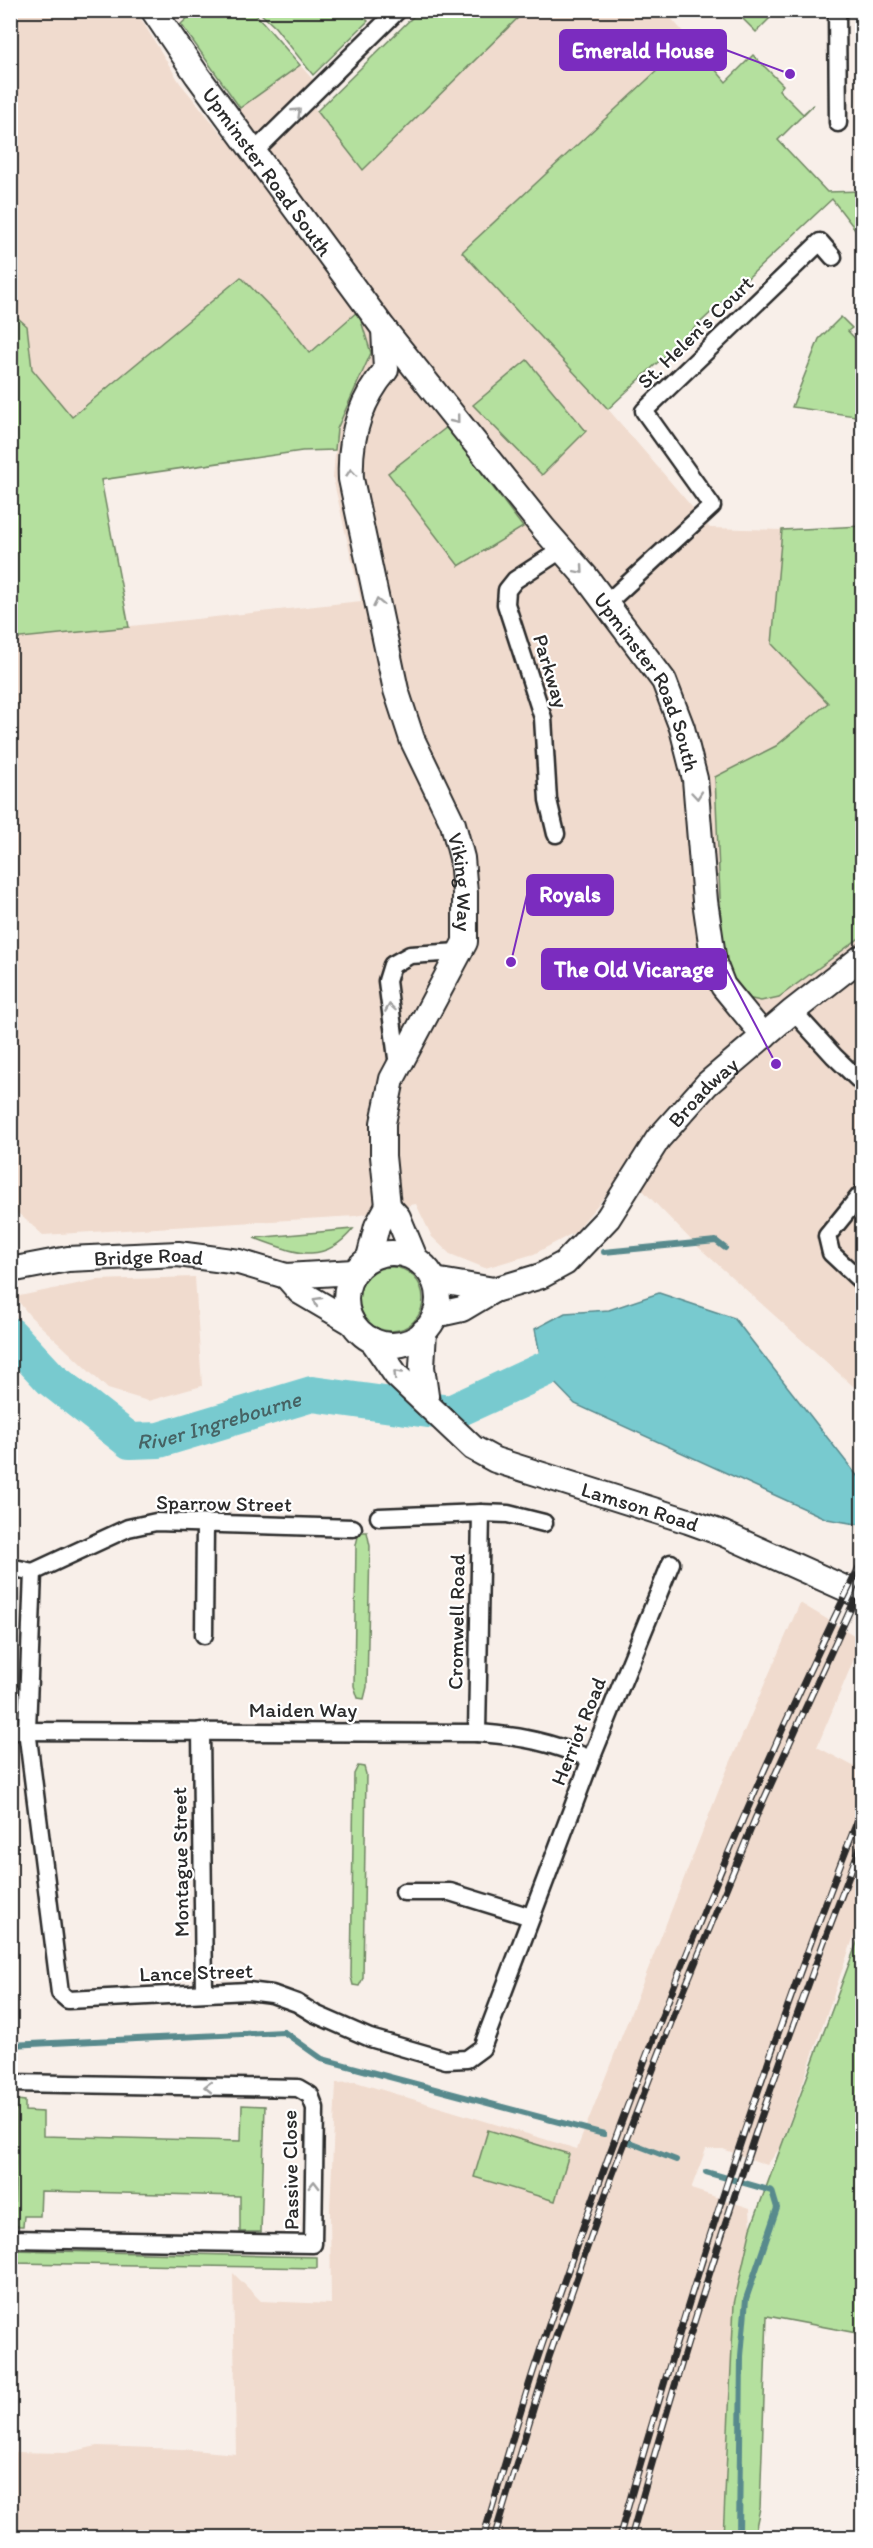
<svg xmlns="http://www.w3.org/2000/svg" width="873" height="2548" viewBox="0 0 873 2548" font-family="Itim,sans-serif">
<rect width="100%" height="100%" fill="#f8efe9"/>
<filter id="ink" filterUnits="userSpaceOnUse"><feTurbulence type="fractalNoise" baseFrequency=".0167" numOctaves="2"/><feDisplacementMap in="SourceGraphic" scale="12" xChannelSelector="R" yChannelSelector="G"/><feConvolveMatrix kernelMatrix="1 2 1 2 8 2 1 2 1" color-interpolation-filters="sRGB"/></filter>
<g filter="url(#ink)">
<g fill="#f0dbce">
<polygon points="11,11 136,11 180,83 227,140 239,131 228,116 300,65 320,88 308,101 363,169 525,11 665,11 690,40 462,252 608,409 710,528 782,530 772,644 828,703 776,746 715,777 779,997 862,936 862,1394 695,1244 625,1172 575,1232 534,1254 485,1268 450,1254 432,1237 416,1204 355,1216 43,1235 19,1214 11,1215 11,639 361,601 333,478 337,430 371,353 358,311 310,353 287,324 241,277 21,460 11,445"/>
<polygon points="195,1277 202,1386 148,1401 108,1389 30,1316 15,1297 96,1280"/>
<polygon points="800,1603 862,1640 817,1747 855,1767 862,1762 862,1913 780,2148 767,2165 723,2149 706,2149 691,2189 750,2208 751,2228 734,2304 722,2537 11,2538 11,2452 66,2453 97,2446 181,2449 236,2454 233,2273 261,2301 331,2304 330,2209 336,2083 356,2082 577,2149 724,1777"/>
</g>
<g fill="#b4e09e" stroke="#708664" stroke-width="1.5">
<polygon points="195,11 253,11 300,65 240,108 181,24"/>
<polygon points="258,11 358,11 368,21 313,75 275,27"/>
<polygon points="419,11 525,11 363,170 317,111"/>
<polygon points="735,11 777,11 756,32"/>
<polygon points="690,40 726,82 753,55 783,85 779,90 803,114 814,104 778,140 827,192 862,191 862,238 832,199 608,409 462,252"/>
<polygon points="241,277 287,324 310,353 358,311 371,353 337,429 335,450 302,451 101,480 129,627 11,639 10,311 27,326 32,369 72,417"/>
<polygon points="841,317 852,328 848,331 862,346 862,417 792,407 819,339"/>
<polygon points="527,360 586,431 542,475 473,405"/>
<polygon points="447,427 523,527 459,566 388,473"/>
<polygon points="862,526 862,936 779,997 761,1001 742,997 723,968 715,777 776,746 828,703 772,644 782,530"/>
<path d="M353 1229C322 1267 294 1252 254 1238Z"/>
<circle cx="391" cy="1299" r="32"/>
<polygon points="359,1532 367,1532 370,1546 367,1687 364,1699 358,1698 354,1686 356,1545"/>
<polygon points="358,1766 364,1767 366,1774 363,1978 359,1986 353,1985 351,1977 354,1774"/>
<polygon points="862,1929 862,2334 767,2316 760,2508 754,2537 723,2537 734,2304 751,2228"/>
<polygon points="17,2100 25,2101 25,2111 43,2112 43,2136 241,2141 242,2105 265,2106 261,2232 240,2232 240,2196 41,2191 40,2216 24,2216 23,2226 14,2226"/>
<polygon points="488,2130 569,2154 555,2201 474,2177"/>
<polygon points="11,2250 317,2257 317,2268 11,2263"/>
</g>
<polygon fill="#78cacf" stroke="#598a8d" stroke-width="1.5" points="659,1293 734,1318 862,1482 862,1525 827,1519 575,1404 543,1371 535,1329 565,1313 609,1310"/>
<g fill="none" stroke-linecap="round" stroke-linejoin="round">
<g stroke="#598a8d" stroke-width="6">
<polyline points="604,1252 716,1241 725,1248"/>
<polyline points="10,2045 284,2032 322,2059 604,2134"/>
<polyline points="629,2142 676,2160"/>
<polyline points="706,2172 772,2191 777,2208 746,2299 741,2356 739,2538"/>
</g>
<path stroke="#78cacf" stroke-width="36" id="s1" d="M10 1335 51 1379 130 1441 159 1440 312 1394 450 1413 554 1365 590 1368"/>
<g stroke="#2b2b2b" stroke-width="21">
<g id="street">
<polyline points="837,10 838,123"/>
<polyline points="254,152 398,10"/>
<polyline points="606,604 712,506 644,411 820,242 833,257"/>
<polyline points="556,834 548,800 543,718 506,604 507,590 515,580 561,550"/>
<polyline points="793,1011 834,1056 862,1083"/>
<polyline points="398,1066 387,981 392,965 410,955 459,952"/>
<polyline points="862,1193 827,1236 831,1253 862,1282"/>
<polyline points="481,1513 508,1514 544,1523"/>
<polyline points="379,1517 481,1513 477,1733"/>
<polyline points="353,1528 156,1522 128,1528 33,1572 27,1730 60,1993 68,2000 248,1991 272,1994 297,2003 315,2014 370,2038 446,2060 467,2059 482,2048 591,1759 671,1563"/>
<polyline points="10,1567 33,1572"/>
<polyline points="204,1635 205,1524"/>
<path d="M10 1731 477 1733C522 1736 549 1742 591 1759"/>
<polyline points="201,1731 204,1992"/>
<polyline points="404,1892 450,1892 531,1917"/>
<polyline points="10,2083 298,2088 310,2095 315,2108 313,2244 10,2239"/>
</g>
</g>
<g stroke="#2b2b2b" stroke-width="28">
<g id="secondary">
<path id="s2" d="M153 10 197 75 384 329 544 529 586 577 664 681 682 728 695 779 705 901 714 963 723 986 764 1036"/>
<path id="s3" d="M384 329 386 370C359 402 349 438 351 479L396 690 412 739 453 824 462 858 465 893V942L392 1079 383 1123V1156L388 1206"/>
<polyline points="388,1206 398,1217 415,1258"/>
<circle cx="392" cy="1299" r="46"/>
<polyline points="369,1258 377,1226 388,1206"/>
<path id="s4" d="M10 1270 68 1259 178 1254 239 1262 286 1276 354 1272"/>
<polyline points="286,1276 300,1292 351,1322"/>
<polyline points="434,1280 494,1290"/>
<path id="s5" d="M435 1315 462 1309 494 1290 541 1276 565 1263 608 1218 658 1139 707 1084 793 1011 862 957"/>
<polyline points="424,1331 422,1367 427,1403"/>
<path id="s6" d="M372 1340 396 1375 473 1448 495 1460 688 1521 724 1534 862 1596"/>
</g>
</g>
<use href="#street" stroke="#fff" stroke-width="16"/>
<use href="#secondary" stroke="#fff" stroke-width="24"/>
<g stroke="#2b2b2b" stroke-width="7">
<g id="rail">
<path d="M483 2538C502 2475 519 2413 540 2351 631 2082 736 1816 862 1561"/>
<polyline points="494,2538 549,2357 612,2176 681,1997 755,1819 862,1584"/>
<path d="M619 2538C689 2291 767 2048 862 1809"/>
<path d="M631 2538C696 2302 773 2070 862 1842"/>
</g>
</g>
<use href="#rail" stroke="#fff" stroke-width="4.5" stroke-dasharray="14" stroke-linecap="butt"/>
</g>
<defs><path id="oneway-chevron" d="M-2-3.5L2.5 0L-2 3.5" fill="none" stroke-width="1.6" stroke-linecap="round" stroke-linejoin="round" transform="scale(1.5)"/></defs>
<g stroke="#a0a0a0">
<use href="#oneway-chevron" transform="translate(297 112) rotate(-44)"/>
<use href="#oneway-chevron" transform="translate(456 420) rotate(51)"/>
<use href="#oneway-chevron" transform="translate(351 473) rotate(-95)"/>
<use href="#oneway-chevron" transform="translate(580 570) rotate(49)"/>
<use href="#oneway-chevron" transform="translate(378 603) rotate(-102)"/>
<use href="#oneway-chevron" transform="translate(697 795) rotate(85)"/>
<use href="#oneway-chevron" transform="translate(390 1008) rotate(-98)"/>
<use href="#oneway-chevron" transform="translate(317 1301) rotate(-150)"/>
<use href="#oneway-chevron" transform="translate(397 1374) rotate(-134)"/>
<use href="#oneway-chevron" transform="translate(208 2087) rotate(-179)"/>
<use href="#oneway-chevron" transform="translate(314 2185) rotate(-89)"/>
</g>
</g>
<g text-anchor="middle" dominant-baseline="central" stroke-width="4.5" stroke-linejoin="round" paint-order="stroke">
<g font-size="21" fill="#2b2b2b" stroke="#fff">
<text stroke="none"><textPath href="#s2" startOffset="198">Upminster Road South</textPath></text>
<text transform="translate(695 332) rotate(-44)">St. Helen's Court</text>
<text transform="translate(551 671) rotate(73)">Parkway</text>
<text stroke="none"><textPath href="#s2" startOffset="837">Upminster Road South</textPath></text>
<text stroke="none"><textPath href="#s3" startOffset="579">Viking Way</textPath></text>
<text stroke="none"><textPath href="#s5" startOffset="362">Broadway</textPath></text>
<text stroke="none"><textPath href="#s4" startOffset="140">Bridge Road</textPath></text>
<text transform="translate(224 1503) rotate(1)">Sparrow Street</text>
<text stroke="none"><textPath href="#s6" startOffset="326">Lamson Road</textPath></text>
<text transform="translate(456 1622) rotate(-89)">Cromwell Road</text>
<text x="303" y="1709">Maiden Way</text>
<text transform="translate(578 1731) rotate(-68)">Herriot Road</text>
<text transform="translate(180 1862) rotate(-91)">Montague Street</text>
<text transform="translate(196 1972) rotate(-2)">Lance Street</text>
<text transform="translate(290 2170) rotate(-91)">Passive Close</text>
</g>
<g font-size="22" font-style="italic" fill="#466364" stroke="#fff">
<text stroke="none"><textPath href="#s1" startOffset="252">River Ingrebourne</textPath></text>
</g>
</g>
<path fill="none" stroke="#7b2cbf" stroke-width="2" d="M790 74L726 50M511 962L527 895M776 1064L726 969"/>
<g fill="#7b2cbf" stroke="#fff" stroke-width="2">
<circle cx="790" cy="74" r="6"/>
<circle cx="511" cy="962" r="6"/>
<circle cx="776" cy="1064" r="6"/>
</g>
<g fill="#7b2cbf" stroke="#7b2cbf" stroke-width="2">
<rect x="560" y="30" width="166" height="40" rx="6"/>
<rect x="527" y="875" width="86" height="40" rx="6"/>
<rect x="542" y="949" width="184" height="40" rx="6"/>
</g>
<g font-size="22" text-anchor="middle" font-weight="bold" fill="#fff">
<text x="643" y="58">Emerald House</text>
<text x="570" y="902">Royals</text>
<text x="634" y="977">The Old Vicarage</text>
</g>
<rect width="873" height="2548" fill="none" stroke="#fff" stroke-width="36"/>
<rect x="18" y="18" width="837" height="2512" fill="none" stroke="#2b2b2b" stroke-width="2" filter="url(#ink)"/>
</svg>
